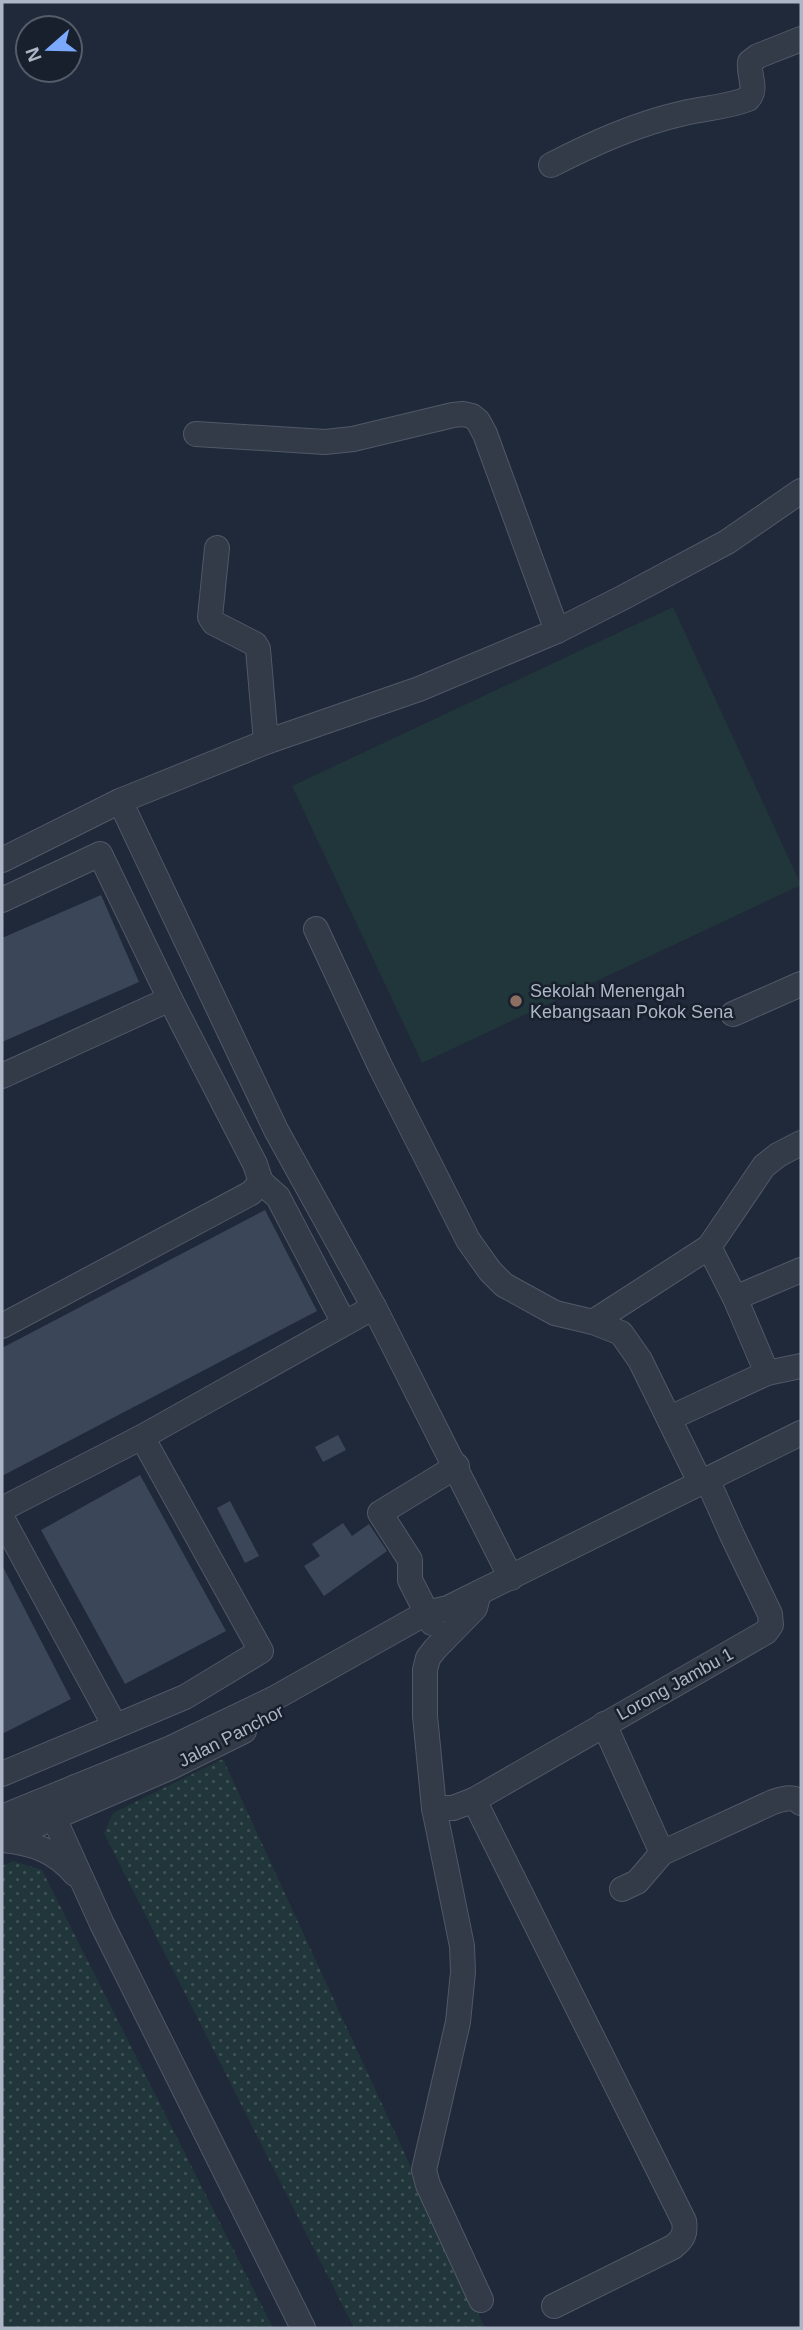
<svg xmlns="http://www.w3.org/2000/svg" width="803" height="2330" viewBox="0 0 803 2330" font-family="Arial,sans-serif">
<defs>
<pattern id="grass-dots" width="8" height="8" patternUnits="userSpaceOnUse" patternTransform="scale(1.75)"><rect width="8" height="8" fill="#21363a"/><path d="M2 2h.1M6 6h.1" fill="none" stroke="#3f5155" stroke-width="1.8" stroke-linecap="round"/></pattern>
</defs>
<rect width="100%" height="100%" fill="#1f2939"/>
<g fill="url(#grass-dots)">
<polygon points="223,1759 485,2328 354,2328 104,1833 113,1813"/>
<polygon points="13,1861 42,1870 273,2328 2,2328 2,1866"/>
</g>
<polygon fill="#21363a" points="673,607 801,885 422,1063 292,786"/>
<g fill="#3b4759">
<polygon points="101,895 139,982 2,1042 2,938"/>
<polygon points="265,1210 317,1311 2,1476 2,1348"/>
<polygon points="338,1435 346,1450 323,1462 315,1447"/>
<polygon points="140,1475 226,1631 125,1684 41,1530"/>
<polygon points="230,1501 259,1556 245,1563 217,1508"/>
<polygon points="343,1523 352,1536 369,1524 387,1551 324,1596 304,1566 320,1556 312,1544"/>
<polygon points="2,1565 71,1699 2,1734"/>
</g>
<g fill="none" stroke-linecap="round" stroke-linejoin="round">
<g stroke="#505967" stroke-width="26">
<g id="minor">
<path d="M551 165C594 143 636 124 684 113 705 108 728 107 748 99 758 89 748 75 750 62L758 56 801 39"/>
<polyline points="196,434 325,442 353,439 453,415 463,414 472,416 478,421 485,434 557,631"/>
<polyline points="217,548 210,617 214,623 255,644 258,649 266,742"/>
<polyline points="120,801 276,1130 374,1307 511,1578"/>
<polyline points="2,860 120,801 266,742 419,689 557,631 624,597 727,542 801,491"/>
<polyline points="2,900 100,854 170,999"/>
<polyline points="316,929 380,1066 468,1240 490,1271 504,1285 555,1313 593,1322 621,1333 640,1360 700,1482"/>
<polyline points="733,1014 801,984"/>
<polyline points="2,1076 170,999 255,1164 261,1182 251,1193 2,1326"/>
<polyline points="261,1182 278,1197 344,1323"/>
<polyline points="709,1247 735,1298 767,1373"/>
<polyline points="735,1298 801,1270"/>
<polyline points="593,1322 709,1247 764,1166 778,1155 801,1143"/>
<polyline points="670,1418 767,1373 801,1366"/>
<polyline points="2,1509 142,1437 374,1307"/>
<polyline points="2,1518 115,1726"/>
<polyline points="479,1593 475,1608 435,1649 428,1658 425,1670 425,1716 434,1808 462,1946 463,1972 458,2022 424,2170 428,2185 481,2300"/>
<polyline points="432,1623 410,1580 410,1560 380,1513 457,1466"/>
<polyline points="604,1724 662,1853"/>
<polyline points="2,1774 185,1697 261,1651 142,1437"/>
<polyline points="75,1787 61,1801 54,1818 102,1924 303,2328"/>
<path d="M474 1800 684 2221C686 2234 683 2239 673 2247L554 2306"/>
<polyline points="434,1808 453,1808 474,1800 766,1632 771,1625 770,1614 732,1535 707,1479"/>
<polyline points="2,1817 171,1748 273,1699 426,1613 448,1608 801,1433"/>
<polyline points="2,1840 169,1768 244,1731"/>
<path d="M3 1840C33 1843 56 1851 75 1874"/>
<path d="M622 1889 637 1882 662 1853 773 1802C783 1799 793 1795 801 1803"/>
</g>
</g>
<use href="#minor" stroke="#333b49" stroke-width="24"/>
</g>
<circle fill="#8d6e63" stroke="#18202d" stroke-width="2.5" cx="516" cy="1001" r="7"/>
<g text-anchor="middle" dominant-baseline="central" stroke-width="5" stroke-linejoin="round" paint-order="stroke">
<g font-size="18" fill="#adb6c6" stroke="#18202d" text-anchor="start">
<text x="530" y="991">Sekolah Menengah<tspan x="530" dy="21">Kebangsaan Pokok Sena</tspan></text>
</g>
<g font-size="18" fill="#adb6c6" stroke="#18202d">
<text transform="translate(675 1684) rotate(-29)">Lorong Jambu 1</text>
<text transform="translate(231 1736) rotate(-27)">Jalan Panchor</text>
</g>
</g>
<rect width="803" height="2330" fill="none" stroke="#adb6c6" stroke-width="7"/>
<g transform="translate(49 49) rotate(250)"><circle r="33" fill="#18202d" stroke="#545c6a" stroke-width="2"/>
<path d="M0-5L12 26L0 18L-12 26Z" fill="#7ba9fd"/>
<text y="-10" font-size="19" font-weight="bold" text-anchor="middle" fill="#adb6c6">N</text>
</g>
</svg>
